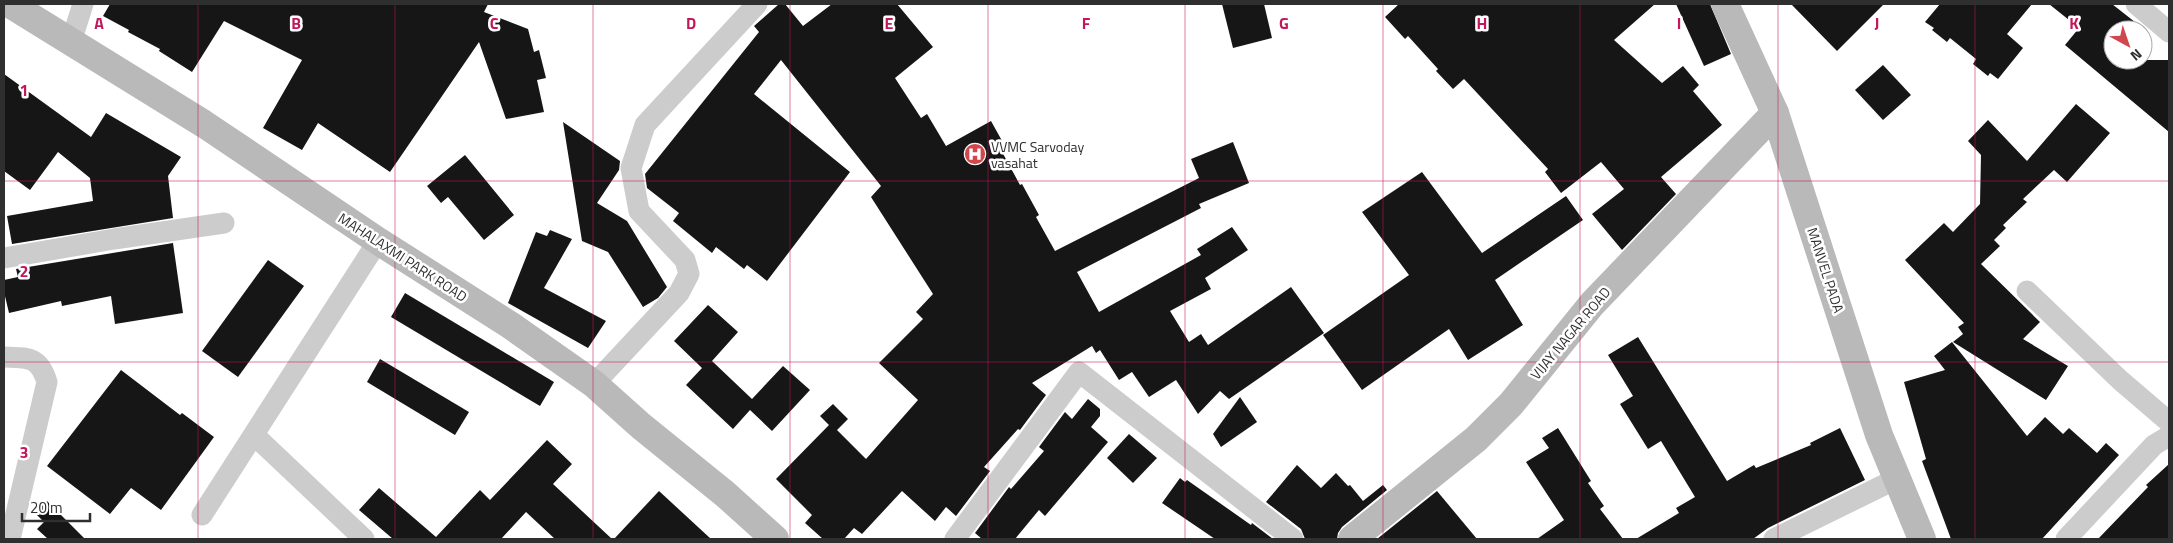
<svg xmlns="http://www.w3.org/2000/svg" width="2173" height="543" viewBox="0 0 2173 543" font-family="'Titillium Web',sans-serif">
<rect width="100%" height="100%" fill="#fff"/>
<g fill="#161616">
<polygon points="110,4 488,4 484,12 528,29 534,52 539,50 546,78 537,80 544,112 506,119 479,42 390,172 318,123 302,150 263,128 302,60 224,21 192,72 159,51 160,49 128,32 129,30 103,16"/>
<polygon points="779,4 785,4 803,26 832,4 897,4 933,47 895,78 921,118 927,114 946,146 991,121 1006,148 1001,150 1020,185 1022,184 1039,215 1036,217 1055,251 1199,178 1191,159 1233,142 1249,183 1199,204 1201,208 1077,272 1099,312 1201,255 1197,249 1232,227 1248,250 1205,278 1211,289 1170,311 1189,342 1201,334 1208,345 1291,287 1324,333 1229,399 1220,391 1198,414 1176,380 1149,397 1132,372 1119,380 1100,350 1096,353 1092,346 1032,383 1046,395 1020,430 1018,429 984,467 990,471 956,516 946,507 935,521 902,491 862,534 854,528 844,539 823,539 805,523 812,515 776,479 829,425 820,416 833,404 848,419 837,430 866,459 918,400 879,363 923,319 916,312 933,294 871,197 881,186 781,60 754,94 850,172 767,281 747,265 744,269 716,247 712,253 673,221 679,213 647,188 645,174 759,32 754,26"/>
<polygon points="1222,4 1264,4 1272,38 1233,48"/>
<polygon points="1399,4 1655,4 1614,40 1662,83 1683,66 1699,85 1693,91 1722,125 1661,177 1676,194 1622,250 1592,214 1624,189 1601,162 1561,193 1545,172 1548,169 1464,79 1453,89 1436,71 1438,69 1408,36 1405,39 1385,17"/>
<polygon points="1676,4 1710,4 1731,54 1704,66"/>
<polygon points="1791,4 1884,4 1837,51"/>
<polygon points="1940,4 2032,4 2007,34 2023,48 1998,79 1990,73 1988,76 1973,64 1976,59 1950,38 1947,42 1932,30 1934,28 1925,22"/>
<polygon points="2049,4 2112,4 2140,26 2137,30 2113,30 2113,60 2169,60 2169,132 2065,45 2079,28"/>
<polygon points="1883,65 1911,95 1883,120 1855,90"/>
<polygon points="4,74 91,137 106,113 181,157 168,176 173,218 12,244 7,216 93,201 90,178 58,152 30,190 4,171"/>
<polygon points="2076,104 2110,133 2067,182 2054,170 2023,199 2027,202 2003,225 2006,228 1994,240 2000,246 1981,264 2040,322 2023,339 2068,366 2046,400 1953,342 1963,334 1958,327 1964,323 1905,260 1944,223 1953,232 1980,204 1981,155 1968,141 1988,120 2027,161"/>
<polygon points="563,122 620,161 619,170 597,203 627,221 667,287 658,298 643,307 608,252 582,241"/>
<polygon points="465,155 514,215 484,240 448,197 441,203 427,186"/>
<polygon points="1422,172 1482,253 1566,196 1583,220 1495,280 1523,325 1468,360 1449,329 1362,390 1323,335 1409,275 1362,212"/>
<polygon points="550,230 572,239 544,288 606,321 588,348 508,303 536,232 547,236"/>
<polygon points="173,243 183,313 115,324 111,296 62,306 61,301 9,313 4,292 4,280 18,277 16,269"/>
<polygon points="268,260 304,286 238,377 202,351"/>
<polygon points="405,293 554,382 540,406 391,317"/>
<polygon points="708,305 738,332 712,361 752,399 783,366 810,390 772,431 750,410 733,429 686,385 702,368 674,341"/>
<polygon points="1638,337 1727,481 1754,465 1756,468 1811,445 1810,443 1840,428 1865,480 1768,528 1753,539 1636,539 1679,513 1676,508 1695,497 1661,441 1648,449 1620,404 1633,396 1608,355"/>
<polygon points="1952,342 2027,436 2045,417 2063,434 2069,428 2097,453 2106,443 2119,455 2042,539 1951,539 1922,461 1926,459 1904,382 1945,370 1934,356"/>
<polygon points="380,359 469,412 455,435 367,382"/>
<polygon points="121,370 180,415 182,413 214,437 161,510 131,488 110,514 47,466"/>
<polygon points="1240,397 1257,422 1221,447 1213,434"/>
<polygon points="1088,399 1100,409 1100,416 1091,427 1108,442 1045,516 1039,510 1015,539 982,539 975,533 1009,487 1011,489 1044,451 1039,447 1065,412 1072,419"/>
<polygon points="1558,428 1591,481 1588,483 1604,506 1600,509 1623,539 1537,539 1564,520 1526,462 1549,448 1542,438"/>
<polygon points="1129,434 1157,458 1133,483 1107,458"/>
<polygon points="547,440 572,464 553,484 612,539 555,539 526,512 501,539 393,539 359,510 379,488 436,537 480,490 490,500"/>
<polygon points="2169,464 2169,539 2098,539 2148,487 2146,485"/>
<polygon points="1297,465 1321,488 1336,473 1348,486 1350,485 1363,501 1383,485 1387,490 1342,527 1338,533 1337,539 1305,539 1301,529 1266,502"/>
<polygon points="1180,478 1185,482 1187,480 1251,525 1252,523 1273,539 1215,539 1162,503"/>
<polygon points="659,491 711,539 614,539"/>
<polygon points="1437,491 1477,539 1377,539"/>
<polygon points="47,501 85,539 48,539 37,529 44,522 35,513"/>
</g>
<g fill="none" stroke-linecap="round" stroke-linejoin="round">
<g stroke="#ccc" stroke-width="21">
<polyline points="2136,4 2169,32"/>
<polyline points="71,42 83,4"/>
<polyline points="4,258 114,239 224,223"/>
<polyline points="2027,291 2120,380 2169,422"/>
<path d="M4 357C29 358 39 356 47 382L10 539"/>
<polyline points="594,384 679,293 689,274 685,260 639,211 631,168 645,125 757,4"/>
<polyline points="254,435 364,539"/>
<polyline points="202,515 378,241"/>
<polyline points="955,539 1079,372 1293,539"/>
<polyline points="1774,539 1896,479"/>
<polyline points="2066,539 2154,445 2169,436"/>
</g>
<g stroke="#b9b9b9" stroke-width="28">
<polyline points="10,4 204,124 378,241 510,325 594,384 641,426 725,494 775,539"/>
<polyline points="1725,4 1775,113 1879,435 1922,539"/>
<polyline points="1352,539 1476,439 1511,404 1592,304 1775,113"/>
</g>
</g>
<path fill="none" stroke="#c2185b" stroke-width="1" stroke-opacity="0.55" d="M198 4V539M395 4V539M593 4V539M790 4V539M988 4V539M1185 4V539M1383 4V539M1580 4V539M1778 4V539M1975 4V539M4 181H2169M4 362H2169"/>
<defs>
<g id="hospital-disc" transform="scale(1.125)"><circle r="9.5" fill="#d0474d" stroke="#fff"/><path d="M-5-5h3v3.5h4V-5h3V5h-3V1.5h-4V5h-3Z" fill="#fff"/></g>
</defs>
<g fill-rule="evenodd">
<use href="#hospital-disc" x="975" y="154"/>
</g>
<g text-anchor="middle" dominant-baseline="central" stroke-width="5" stroke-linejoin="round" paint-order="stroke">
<g font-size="14" fill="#2f2f2f" stroke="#fff" text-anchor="start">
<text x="991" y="146">VVMC Sarvoday<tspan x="991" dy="16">vasahat</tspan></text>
</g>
<g font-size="14" fill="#2f2f2f" stroke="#fff">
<text transform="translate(403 257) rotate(33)">MAHALAXMI PARK ROAD</text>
<text transform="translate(1826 270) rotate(72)">MANVEL PADA</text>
<text transform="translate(1570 333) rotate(-50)">VIJAY NAGAR ROAD</text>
</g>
</g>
<g font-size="16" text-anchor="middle" font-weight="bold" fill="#c2185b" stroke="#fff" stroke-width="5" stroke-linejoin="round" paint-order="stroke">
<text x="99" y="29">A</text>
<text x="296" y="29">B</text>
<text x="494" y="29">C</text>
<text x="691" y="29">D</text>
<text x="889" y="29">E</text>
<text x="1086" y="29">F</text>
<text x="1284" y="29">G</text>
<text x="1482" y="29">H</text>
<text x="1679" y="29">I</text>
<text x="1877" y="29">J</text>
<text x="2074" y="29">K</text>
<text x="24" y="96">1</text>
<text x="24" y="277">2</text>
<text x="24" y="458">3</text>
</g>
<rect width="2173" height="543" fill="none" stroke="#2f2f2f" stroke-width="10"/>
<g transform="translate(2128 45) rotate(140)"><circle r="24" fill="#ffffff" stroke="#acacac"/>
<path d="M0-4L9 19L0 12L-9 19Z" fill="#d0474d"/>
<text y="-8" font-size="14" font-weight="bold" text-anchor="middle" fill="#2f2f2f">N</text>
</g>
<path d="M22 513v8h68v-8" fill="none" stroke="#2f2f2f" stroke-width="2.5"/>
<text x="30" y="513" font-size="15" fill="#2f2f2f" stroke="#ffffff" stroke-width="4" paint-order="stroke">20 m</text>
</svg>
